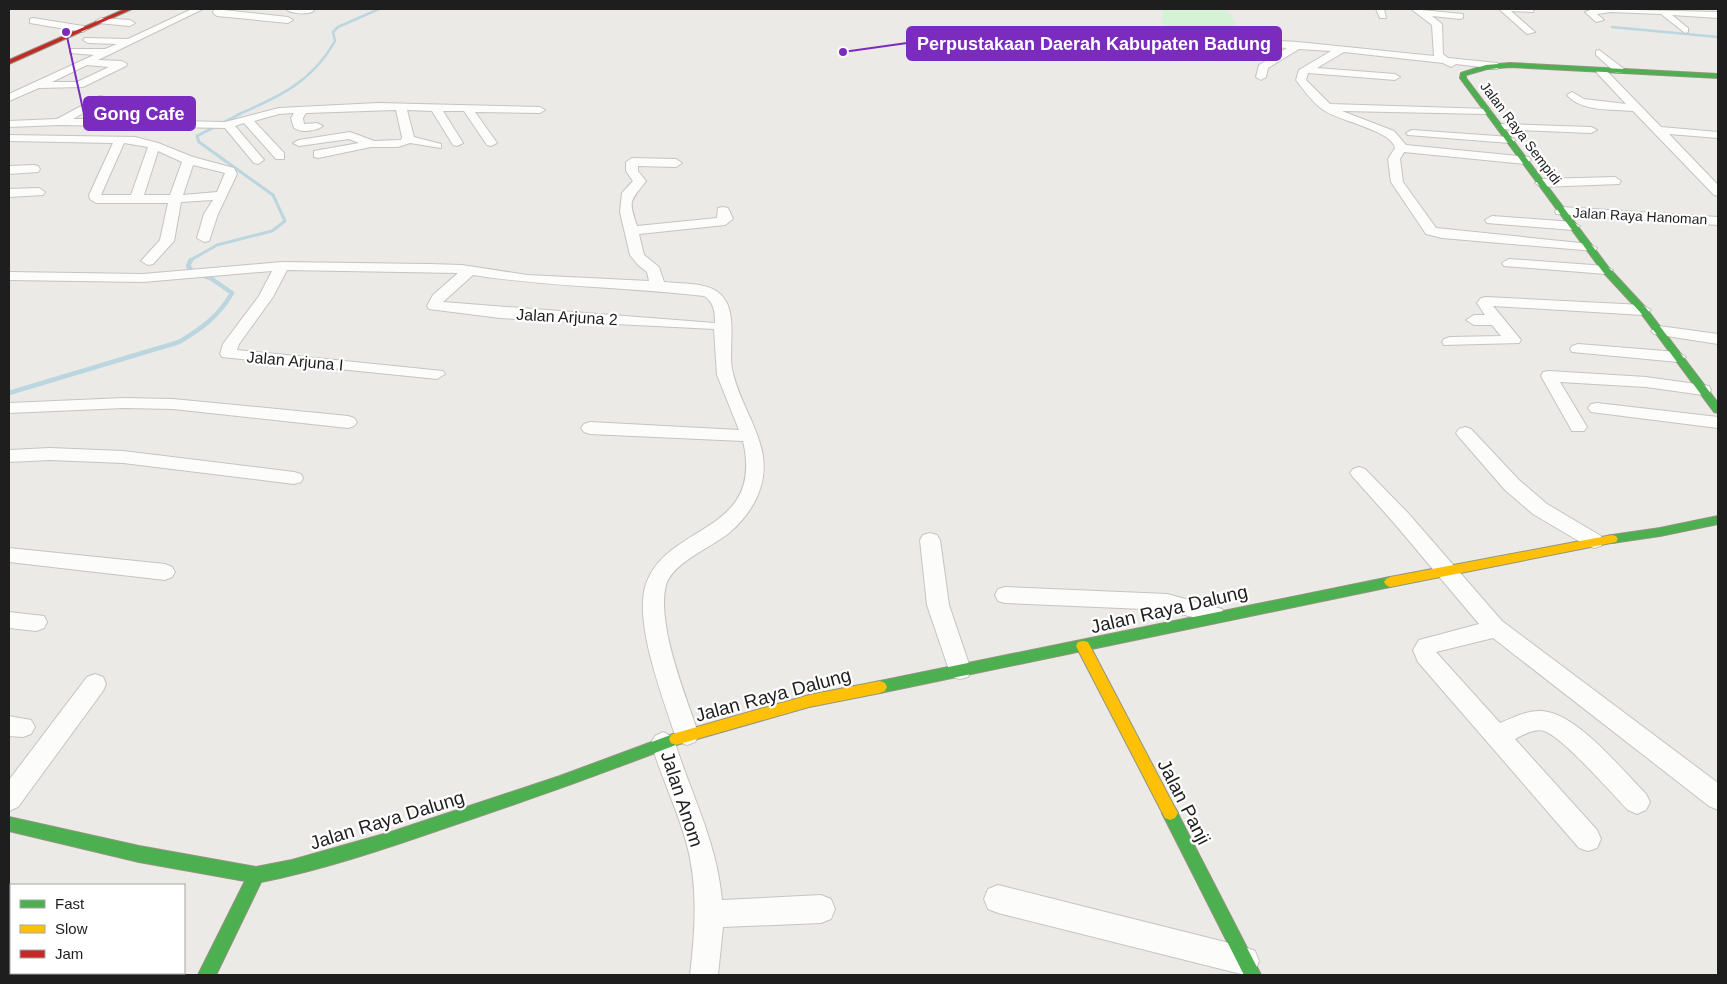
<svg xmlns="http://www.w3.org/2000/svg" width="1727" height="984" viewBox="0 0 1727 984" font-family="Helvetica,sans-serif">
<rect width="100%" height="100%" fill="#eceae7"/>
<path fill="#d5f1d6" d="M1162 9H1223L1233 17 1237 31 1231 42C1209 46 1189 49 1167 43L1162 26Z"/>
<g fill="none" stroke-linecap="round" stroke-linejoin="round">
<g stroke="#bbd6df" stroke-width="2.5">
<polyline points="1612,27 1718,37"/>
<path d="M237 115C279 97 312 82 335 41L333 32 338 27 379 9"/>
</g>
<polyline stroke="#bbd6df" stroke-width="3" points="189,261 217,245 272,231 285,221 273,195 199,142 197,136 240,114"/>
<path stroke="#bbd6df" stroke-width="4.5" d="M9 393 179 342C201 329 219 316 232 293L212 279 192 271 188 266 191 260"/>
<g stroke="#c5c4c3" stroke-width="2">
<g id="street">
<path d="M192 9H203L98 60 122 61 127 64 126 66 83 87 39 88 9 101V94L94 55 70 53V49H105L117 44 88 43 83 40 85 38 128 39ZM87 65 109 67 77 82H52Z"/>
<polygon points="214,9 288,17 293,20 288,23 217,16 213,13"/>
<path d="M286 9H312L314 11C308 15 291 14 286 9Z"/>
<polygon points="1376,9 1384,9 1386,18 1380,18"/>
<path d="M1411 9 1463 14V18L1460 19 1432 16 1442 24 1443 54 1448 58 1497 63 1502 66 1497 69 1456 64 1451 67 1443 63 1344 52 1317 68 1395 74 1400 77 1395 80 1308 73 1306 80 1330 104 1490 109V113L1486 114 1342 111 1394 131 1406 145 1529 157 1531 160 1525 164 1404 152 1400 159 1403 182 1436 228 1590 244 1597 248 1595 251 1442 238 1426 234 1391 182 1388 159 1395 148C1392 130 1337 121 1322 109 1312 102 1303 89 1296 80L1299 70 1331 51 1299 49 1268 68 1266 77 1261 80 1256 77 1259 65 1287 48 1242 45 1237 42 1242 39 1298 42 1434 56 1432 25Z"/>
<polygon points="1499,9 1534,9 1533,12 1511,11 1535,32 1527,34"/>
<polygon points="1593,9 1718,12 1718,18 1672,15 1688,28 1688,32 1685,33 1661,14 1611,12 1597,14 1604,20 1596,22 1585,12"/>
<polygon points="33,18 83,26 88,29 83,32 30,23 30,19"/>
<polygon points="101,18 130,20 135,23 130,26 98,23 96,21"/>
<polygon points="1599,50 1624,69 1624,73 1616,73 1596,55 1596,51"/>
<path d="M1601 68 1605 69 1661 127 1718 132V138L1669 134 1718 185V196L1714 195 1633 111C1613 109 1581 112 1567 95L1572 92 1584 99 1626 104 1597 73 1596 71Z"/>
<path d="M100 96 104 97V101L73 119H89L132 98 136 99V103L104 119 122 120 154 104 158 105V109L137 120 225 122 279 108 378 103 540 107 545 110 540 113 475 112 497 143 491 146 487 145 464 111H443L463 143 457 146 453 145 432 111 407 110 414 137 441 144V148L410 143 398 147H371L318 158 314 157V151L359 143 349 139 299 146 293 143 299 140 350 132 374 141 401 140 402 137 396 110 306 113 303 118 304 124 317 123 323 126C317 131 301 133 294 128L291 118 294 113 279 114 254 121 284 153V159H276L244 123 235 126 264 160 258 164 254 163 225 128 60 125 9 127V121L57 119Z"/>
<polygon points="1501,124 1591,127 1597,130 1591,133 1497,129 1497,125"/>
<polygon points="1412,130 1510,137 1516,140 1510,143 1408,135 1406,133"/>
<path d="M9 135 135 137 158 143 193 157 234 168 237 174 218 214 209 241 204 242 197 238 204 214 213 200 181 202 174 241 153 264 148 265 141 261 160 240 168 203H96L90 199 89 195 113 143 9 141ZM124 143 148 147 131 195H101ZM158 151 182 162 170 195H144ZM193 165 225 173 217 192 183 195Z"/>
<path d="M632 158 676 159 682 163 676 167 638 166V171L646 181C630 202 628 199 637 226L717 218 718 208 723 207 728 208 733 219 725 225 639 234 644 255 659 267 664 282C679 284 707 282 719 293 739 309 728 346 732 369 741 414 779 449 757 497 751 510 741 523 729 533 712 547 672 563 666 585 656 624 686 697 699 735L695 742 687 745 679 742 675 735C663 698 633 621 646 584 667 523 765 534 743 441L590 434 584 432 581 428 584 424 590 422 739 430 717 375 714 329 500 318 429 309 427 306 433 295 458 273 287 270 273 297 239 344 237 350 443 371 445 374 437 379 222 357 220 354 223 344 259 296 272 271 143 282 9 280V272L143 274 282 262 428 264 462 265 527 275 649 281 647 272 638 265 630 255 620 212 622 193 633 181 626 171V162ZM473 275C550 287 627 287 704 296 714 302 715 312 715 323L443 302Z"/>
<polygon points="34,165 38,166 40,169 38,172 9,174 9,166"/>
<polygon points="1615,177 1621,181 1619,184 1541,187 1535,183 1541,179"/>
<polygon points="39,188 45,192 43,195 9,197 9,189"/>
<polygon points="1561,207 1718,217 1718,225 1556,214 1555,211"/>
<polygon points="1492,216 1573,222 1580,226 1573,230 1487,223 1485,220"/>
<polygon points="1509,259 1606,266 1613,270 1606,274 1504,266 1502,263"/>
<polygon points="1486,297 1643,305 1651,310 1643,315 1493,306 1521,340 1519,343 1444,345 1442,342 1444,339 1450,337 1501,336 1492,325 1474,325 1466,320 1474,315 1485,315 1477,303 1481,298"/>
<polygon points="1659,326 1718,334 1718,344 1654,334 1651,331"/>
<polygon points="1578,344 1678,352 1686,357 1678,362 1572,352 1570,349 1572,346"/>
<polygon points="1549,371 1646,377 1703,385 1709,386 1711,390 1709,394 1703,395 1646,387 1560,382 1587,427 1584,431 1572,431 1541,376 1543,372"/>
<polygon points="124,398 173,399 348,416 354,418 357,422 354,426 348,428 173,409 124,408 9,413 9,403"/>
<polygon points="1597,403 1718,417 1718,428 1591,412 1588,408 1591,404"/>
<polygon points="1465,427 1471,429 1519,480 1547,504 1601,536 1604,541 1601,546 1594,548 1587,546 1533,514 1505,490 1459,437 1456,433 1459,429"/>
<polygon points="50,448 123,451 294,472 301,474 303,478 301,482 294,484 123,463 50,460 9,462 9,450"/>
<path d="M1359 467 1365 469 1408 513 1502 621 1718 783V810L1709 806 1493 638 1436 652 1500 723C1513 718 1527 710 1541 711 1576 712 1622 770 1646 794L1650 802 1646 810 1637 814 1628 810C1612 794 1563 737 1544 731 1535 728 1523 735 1515 739L1597 830 1601 839 1597 848 1588 851 1579 848 1418 662 1413 650 1419 640 1479 624 1394 523 1353 477 1350 473 1353 469Z"/>
<polygon points="930,533 937,535 940,540 949,605 971,670 968,677 960,679 952,677 949,670 927,605 920,540 923,535"/>
<polygon points="9,548 165,564 172,567 175,572 172,577 165,580 9,562"/>
<polygon points="1005,587 1167,594 1222,609 1225,615 1222,621 1214,623 1167,610 1005,603 998,601 995,595 998,589"/>
<polygon points="9,612 44,616 47,622 44,628 36,631 9,628"/>
<polygon points="95,674 103,677 106,684 103,691 18,807 9,811 9,780 87,677"/>
<polygon points="9,716 31,720 35,727 31,734 23,737 9,736"/>
<path d="M663 732 671 736 675 743C692 796 717 843 722 900L821 895 831 899 835 909 831 919 821 923 723 927 718 975H690C695 933 698 891 688 849 679 813 662 779 651 743L655 736Z"/>
<polygon points="998,885 1245,947 1255,951 1259,961 1255,971 1245,975 998,913 988,909 984,899 988,889"/>
</g>
</g>
<g stroke="#93957f" stroke-width="2">
<g id="fast">
<polygon points="1510,63 1718,74 1718,78 1510,67 1487,69 1466,75 1466,78 1609,268 1646,308 1718,403 1718,413 1714,412 1640,312 1603,272 1460,78 1461,73 1486,65"/>
<polygon points="1718,516 1718,524 1660,536 1612,543 1608,542 1606,539 1608,536 1612,535 1660,528"/>
<polygon points="1390,577 1394,579 1396,582 1394,585 1390,587 880,693 875,691 873,687 875,683 880,681"/>
<path d="M676 733 681 735 683 739 681 743C601 774 520 803 439 830 381 850 321 870 261 882L216 975H198L245 881 139 862 9 831V817L139 846 256 867 292 860 391 832 560 776Z"/>
<polygon points="1170,806 1175,808 1261,975 1244,975 1162,813 1165,808"/>
</g>
</g>
<g stroke="#93957f" stroke-width="2">
<g id="slow">
<polygon points="1612,535 1616,536 1618,539 1616,542 1390,587 1386,585 1384,582 1386,579 1390,577"/>
<polygon points="1083,641 1088,642 1175,808 1178,813 1175,818 1170,820 1165,818 1076,646 1078,642"/>
<polygon points="880,681 885,683 887,687 885,691 880,693 809,707 676,745 671,743 669,739 671,735 676,733 809,695"/>
</g>
</g>
<g stroke="#93957f" stroke-width="2">
<polygon id="jam" points="125,9 132,9 9,64 9,60"/>
</g>
<use href="#street" fill="#fcfcfb" fill-rule="evenodd"/>
<use href="#fast" fill="#4caf50" fill-rule="evenodd"/>
<use href="#slow" fill="#ffc107" fill-rule="evenodd"/>
<use href="#jam" fill="#c62828" fill-rule="evenodd"/>
</g>
<g text-anchor="middle" dominant-baseline="central" stroke-width="4.5" stroke-linejoin="round" paint-order="stroke">
<g font-size="14" fill="#1e1e1e" stroke="#fff">
<text transform="translate(1521 133) rotate(53)">Jalan Raya Sempidi</text>
<text transform="translate(1640 216) rotate(3)">Jalan Raya Hanoman</text>
</g>
<g font-size="16" fill="#1e1e1e" stroke="#fff">
<text transform="translate(567 317) rotate(3)">Jalan Arjuna 2</text>
<text transform="translate(295 361) rotate(5)">Jalan Arjuna I</text>
</g>
<g font-size="19" fill="#1e1e1e" stroke="#fff">
<text transform="translate(1169 609) rotate(-13)">Jalan Raya Dalung</text>
<text transform="translate(773 695) rotate(-15)">Jalan Raya Dalung</text>
<text transform="translate(682 799) rotate(72)">Jalan Anom</text>
<text transform="translate(1184 802) rotate(63)">Jalan Panji</text>
<text transform="translate(387 820) rotate(-17)">Jalan Raya Dalung</text>
</g>
</g>
<path fill="none" stroke="#7b2cbf" stroke-width="2" d="M843 52L907 43M66 32L84 114"/>
<g fill="#7b2cbf" stroke="#fff" stroke-width="2">
<circle cx="843" cy="52" r="5"/>
<circle cx="66" cy="32" r="5"/>
</g>
<g fill="#7b2cbf" stroke="#7b2cbf" stroke-width="2">
<rect x="907" y="27" width="374" height="33" rx="5"/>
<rect x="84" y="97" width="111" height="33" rx="5"/>
</g>
<g font-size="18" text-anchor="middle" font-weight="bold" fill="#fff">
<text x="1094" y="50">Perpustakaan Daerah Kabupaten Badung</text>
<text x="139" y="120">Gong Cafe</text>
</g>
<rect width="1727" height="984" fill="none" stroke="#1e1e1e" stroke-width="20"/>
<rect x="10" y="884" width="175" height="90" fill="#ffffff" stroke="#a5a5a5"/>
<rect x="20" y="900" width="25" height="8" fill="#4caf50" stroke="#a5a5a5"/>
<text x="55" y="909" font-size="15" fill="#1e1e1e">Fast</text>
<rect x="20" y="925" width="25" height="8" fill="#ffc107" stroke="#a5a5a5"/>
<text x="55" y="934" font-size="15" fill="#1e1e1e">Slow</text>
<rect x="20" y="950" width="25" height="8" fill="#c62828" stroke="#a5a5a5"/>
<text x="55" y="959" font-size="15" fill="#1e1e1e">Jam</text>
</svg>
